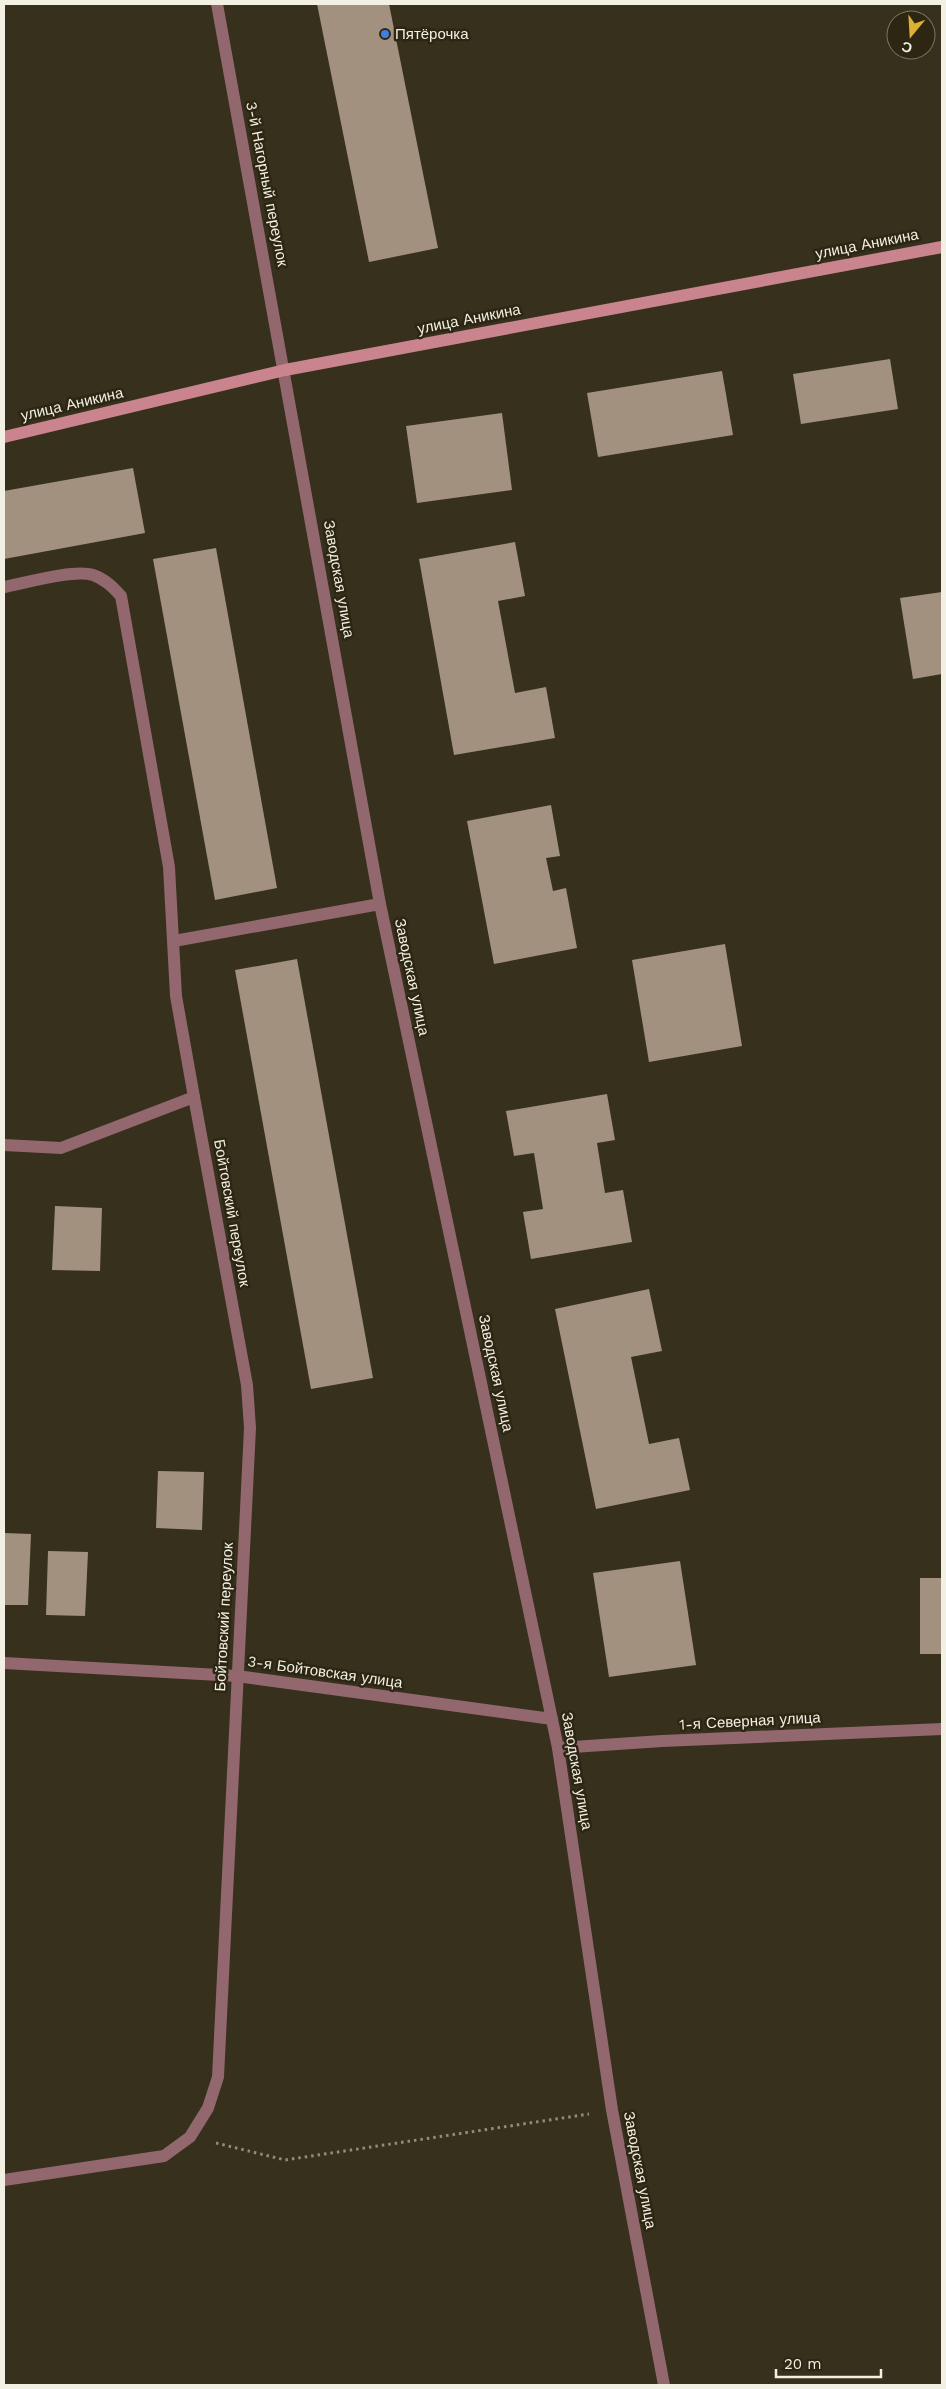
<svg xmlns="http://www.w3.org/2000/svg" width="946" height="2389" viewBox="0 0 946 2389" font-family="'Work Sans',sans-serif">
<rect width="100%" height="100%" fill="#36301d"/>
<g fill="#a39180">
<polygon points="317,4 389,4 438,248 369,262"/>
<polygon points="890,359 898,409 801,424 793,374"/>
<polygon points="722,371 733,435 598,457 587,393"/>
<polygon points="502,413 512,490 417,503 406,426"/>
<polygon points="133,468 145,533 4,559 4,491"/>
<polygon points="515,542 525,596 498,601 515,693 546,687 555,738 454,755 419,559"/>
<polygon points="216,548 277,888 215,900 153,559"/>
<polygon points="942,592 942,674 913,679 900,598"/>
<polygon points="551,805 560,856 546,858 553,891 566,888 577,948 494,964 467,821"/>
<polygon points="725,944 742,1046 649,1062 632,960"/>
<polygon points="297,959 373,1378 311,1389 235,970"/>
<polygon points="607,1094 615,1140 597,1143 605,1193 623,1190 632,1242 531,1259 523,1212 543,1209 534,1153 514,1156 506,1111"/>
<polygon points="55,1206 102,1208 100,1271 52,1270"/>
<polygon points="649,1289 662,1351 631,1357 649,1444 679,1438 690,1490 596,1509 555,1309"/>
<polygon points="158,1471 204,1472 202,1530 156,1528"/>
<polygon points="4,1533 31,1534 28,1605 4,1605"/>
<polygon points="48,1551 88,1552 85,1616 46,1615"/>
<polygon points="680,1561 696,1665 609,1677 593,1573"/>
<rect x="920" y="1578" width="22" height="76"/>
</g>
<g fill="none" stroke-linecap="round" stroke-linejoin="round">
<polyline stroke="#918d7d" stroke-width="3" stroke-dasharray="2.5 4" stroke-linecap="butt" points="216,2143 285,2160 589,2114"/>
<g stroke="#92676d" stroke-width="12">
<path d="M4 587C25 583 74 569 93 575 105 579 113 587 121 596L169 867 176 996 194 1097"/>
<polyline points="174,941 380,904"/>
</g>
<g stroke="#92676d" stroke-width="12">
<polyline points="217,4 380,904 558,1748 612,2110 664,2385"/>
<polyline points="4,1145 61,1148 194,1097 247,1385 250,1428 218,2077 208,2108 190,2137 164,2156 4,2180"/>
<polyline points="4,1663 237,1676 552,1719"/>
<polyline points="558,1748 662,1741 942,1729"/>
</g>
<polyline stroke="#c9848e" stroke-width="12" points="4,437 285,370 942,247"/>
</g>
<circle fill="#3f7fe0" stroke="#2c2613" stroke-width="2" cx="385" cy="34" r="5"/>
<g text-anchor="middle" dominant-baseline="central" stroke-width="5" stroke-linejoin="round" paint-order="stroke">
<g font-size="15" fill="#f2efe3" stroke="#2c2613" text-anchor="start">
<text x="395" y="34">Пятёрочка</text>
</g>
<g font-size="15" fill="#f2efe3" stroke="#2c2613">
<text transform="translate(267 184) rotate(79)">3-й Нагорный переулок</text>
<text transform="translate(867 244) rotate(-11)">улица Аникина</text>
<text transform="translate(469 319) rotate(-11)">улица Аникина</text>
<text transform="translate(72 404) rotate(-13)">улица Аникина</text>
<text transform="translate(339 579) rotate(80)">Заводская улица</text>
<text transform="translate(412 977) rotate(78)">Заводская улица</text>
<text transform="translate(232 1213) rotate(80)">Бойтовский переулок</text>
<text transform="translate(496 1373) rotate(78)">Заводская улица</text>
<text transform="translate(224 1617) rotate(-87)">Бойтовский переулок</text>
<text transform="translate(325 1672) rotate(8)">3-я Бойтовская улица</text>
<text transform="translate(750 1721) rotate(-3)">1-я Северная улица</text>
<text transform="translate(577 1771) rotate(80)">Заводская улица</text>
<text transform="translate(640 2170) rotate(79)">Заводская улица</text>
</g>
</g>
<rect width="946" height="2389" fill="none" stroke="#f2efe3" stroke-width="10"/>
<g transform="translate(911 35) rotate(198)"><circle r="24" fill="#2c2613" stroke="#7b7666"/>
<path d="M0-4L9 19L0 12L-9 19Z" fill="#deb133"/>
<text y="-8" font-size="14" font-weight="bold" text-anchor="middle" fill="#f2efe3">С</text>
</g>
<path d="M776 2369v8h105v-8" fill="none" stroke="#f2efe3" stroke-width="2.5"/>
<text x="784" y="2369" font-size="15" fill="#f2efe3" stroke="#2c2613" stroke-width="4" paint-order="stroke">20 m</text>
</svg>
